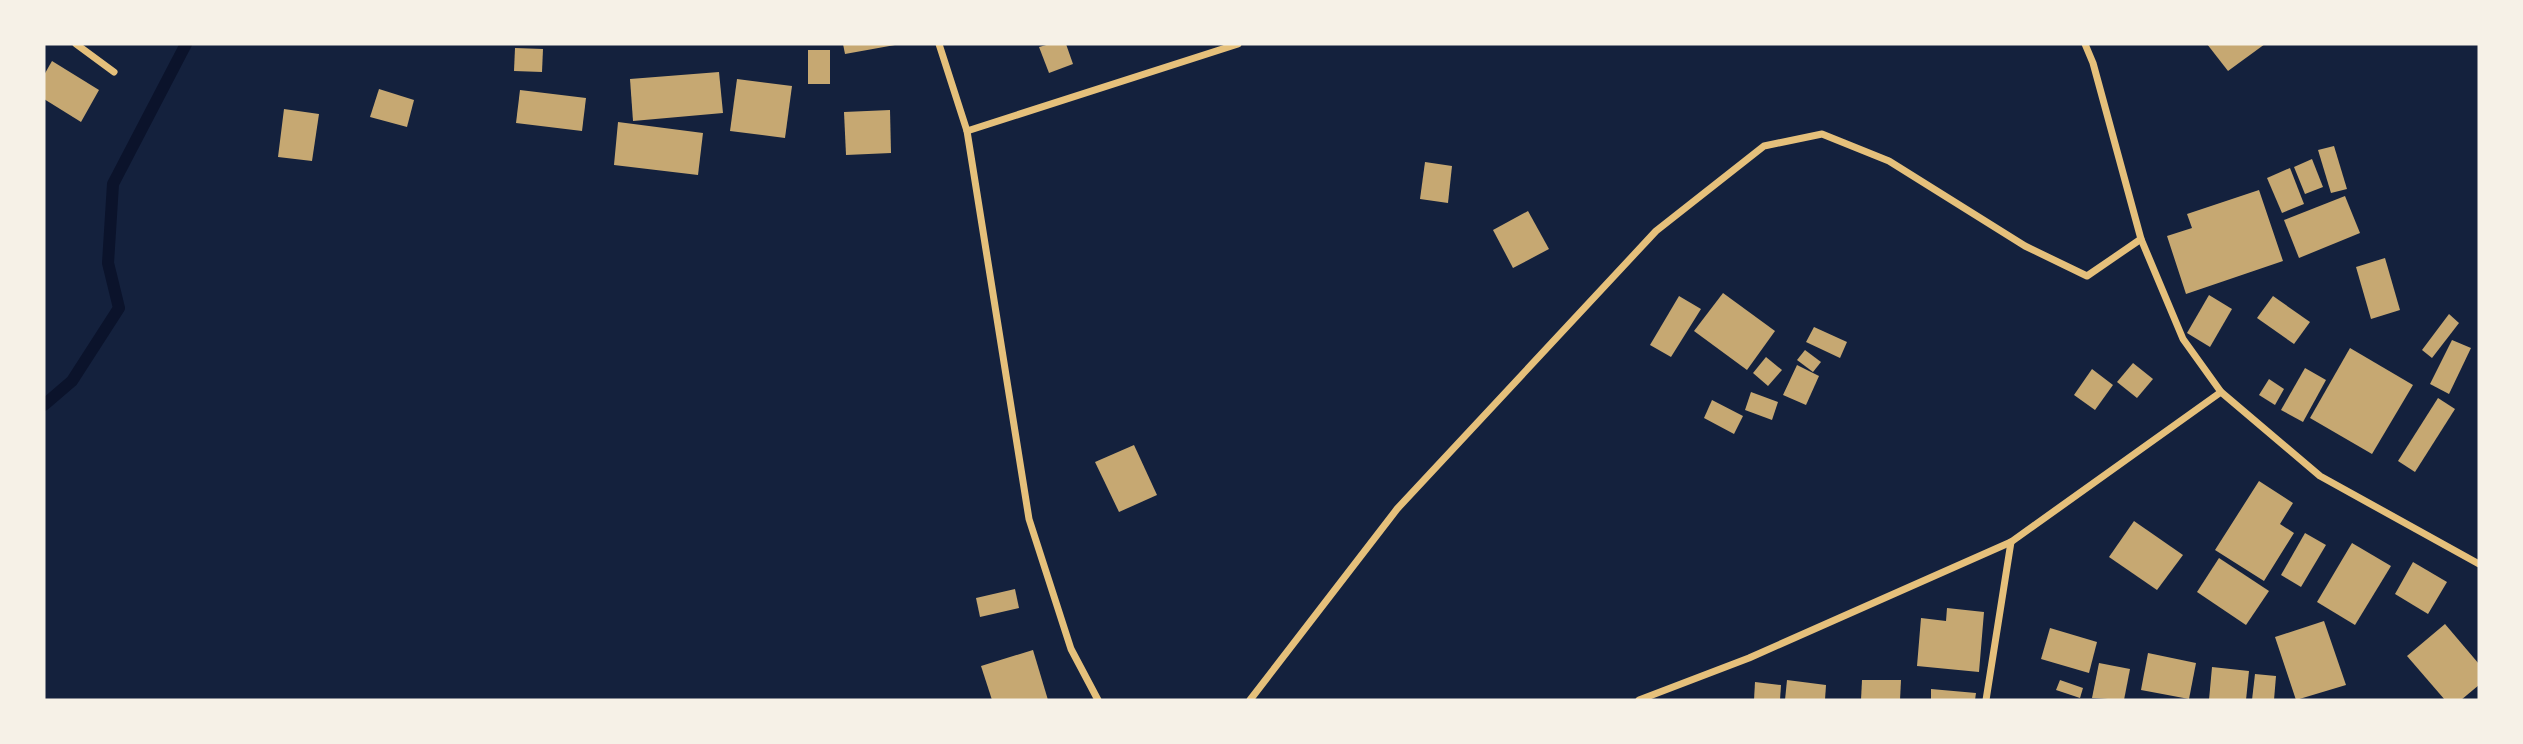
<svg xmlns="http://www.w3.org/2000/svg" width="2523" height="744" viewBox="0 0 2523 744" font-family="Helvetica,sans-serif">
<rect width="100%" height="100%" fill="#14213d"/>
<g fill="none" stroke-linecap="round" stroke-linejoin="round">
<polyline stroke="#0b132b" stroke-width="12" points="44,405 72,381 119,308 108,263 113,184 186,44"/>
</g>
<g fill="#c6a872">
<polygon points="843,44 895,44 895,45 845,54"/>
<polygon points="1050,44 1066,44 1073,64 1049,73 1039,47"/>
<polygon points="2207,44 2265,44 2228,71"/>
<polygon points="515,48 543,49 542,72 514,71"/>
<rect x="808" y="50" width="22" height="34"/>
<polygon points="52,61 99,90 81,122 44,99 44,75"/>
<polygon points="719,72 723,113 633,121 630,79"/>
<polygon points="737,79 792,86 785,138 730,131"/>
<polygon points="379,89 414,100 407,127 370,117"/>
<polygon points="520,90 586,98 582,131 516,123"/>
<polygon points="284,109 319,114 312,161 278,157"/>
<polygon points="890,110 891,153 846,155 844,112"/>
<polygon points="618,122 703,133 698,175 614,165"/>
<polygon points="2334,146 2347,189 2331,193 2318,150"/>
<polygon points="2312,159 2323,187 2305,194 2294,167"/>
<polygon points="1425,162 1452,166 1448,203 1420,199"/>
<polygon points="2290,168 2304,204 2282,213 2267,178"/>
<polygon points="2259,190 2283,261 2186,294 2167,236 2192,228 2187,214"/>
<polygon points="2345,196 2360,233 2299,258 2284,220"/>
<polygon points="1528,211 1549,249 1513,268 1493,230"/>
<polygon points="2385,258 2400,310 2371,319 2356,267"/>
<polygon points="1723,293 1775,331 1747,370 1694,331"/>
<polygon points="2209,295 2232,309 2210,347 2187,333"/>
<polygon points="1679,296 1701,309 1671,357 1650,345"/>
<polygon points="2273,296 2310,322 2294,344 2257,318"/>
<polygon points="2449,314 2459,323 2432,358 2422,350"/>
<polygon points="1814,327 1847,342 1840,358 1806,342"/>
<polygon points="2452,340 2471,348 2449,394 2430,384"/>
<polygon points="2350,348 2413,385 2372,454 2310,418"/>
<polygon points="1805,350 1821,362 1813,372 1797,360"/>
<polygon points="1766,357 1782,370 1768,386 1753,373"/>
<polygon points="2133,363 2153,379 2137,398 2117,382"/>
<polygon points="1797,365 1819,376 1806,405 1783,395"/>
<polygon points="2305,368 2326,380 2303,422 2281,410"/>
<polygon points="2092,369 2113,385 2095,410 2074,395"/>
<polygon points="2269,379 2284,389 2275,405 2259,395"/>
<polygon points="1751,392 1778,402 1772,420 1745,410"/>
<polygon points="2438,398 2455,409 2415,472 2398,461"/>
<polygon points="1712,400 1743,416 1734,434 1704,418"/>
<polygon points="1134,445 1157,495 1119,512 1095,462"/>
<polygon points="2259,481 2293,503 2280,524 2294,533 2264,581 2215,550"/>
<polygon points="2134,521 2183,555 2157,590 2109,557"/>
<polygon points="2305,533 2326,545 2301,587 2281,575"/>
<polygon points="2352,543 2391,566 2355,625 2317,602"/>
<polygon points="2219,558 2269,591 2246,625 2197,592"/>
<polygon points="2413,562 2447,582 2428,614 2395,594"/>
<polygon points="1015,589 1019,608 980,617 976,598"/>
<polygon points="1947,608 1984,612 1979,672 1917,666 1921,618 1946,621"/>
<polygon points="2324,621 2346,685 2296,700 2275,637"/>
<polygon points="2445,624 2479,664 2479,685 2461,700 2445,700 2407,656"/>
<polygon points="2050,628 2097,642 2089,673 2041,659"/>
<polygon points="1033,650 1048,700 992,700 981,666"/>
<polygon points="2148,653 2196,663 2189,699 2141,690"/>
<polygon points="2099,663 2130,669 2124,700 2092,698"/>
<polygon points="2212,667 2249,671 2246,700 2209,700"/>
<polygon points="2255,674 2276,676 2274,700 2252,700"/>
<polygon points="1787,680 1826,685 1825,700 1785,700"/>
<polygon points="1862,680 1901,680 1900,700 1861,700"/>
<polygon points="2060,680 2083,688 2080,698 2056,690"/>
<polygon points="1755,682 1781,685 1780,700 1754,700"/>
<polygon points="1931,689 1976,693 1975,700 1931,700"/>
</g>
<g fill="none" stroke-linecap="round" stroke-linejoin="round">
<g stroke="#e5c07b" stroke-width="7">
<polyline points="76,44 114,72"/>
<polyline points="939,44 967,131 1029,519 1071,649 1098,700"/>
<polyline points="2085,44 2093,63 2141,239 2183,339 2221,392 2320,476 2479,564"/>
<polyline points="967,131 1238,44"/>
<polyline points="1250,700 1397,509 1656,231 1764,146 1822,134 1889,161 2025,246 2087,276 2141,239"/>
<polyline points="1639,700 1749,658 2011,542 2221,392"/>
<polyline points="1986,700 2011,542"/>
</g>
</g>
<rect width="2523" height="744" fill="none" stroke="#f6f1e7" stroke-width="91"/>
</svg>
